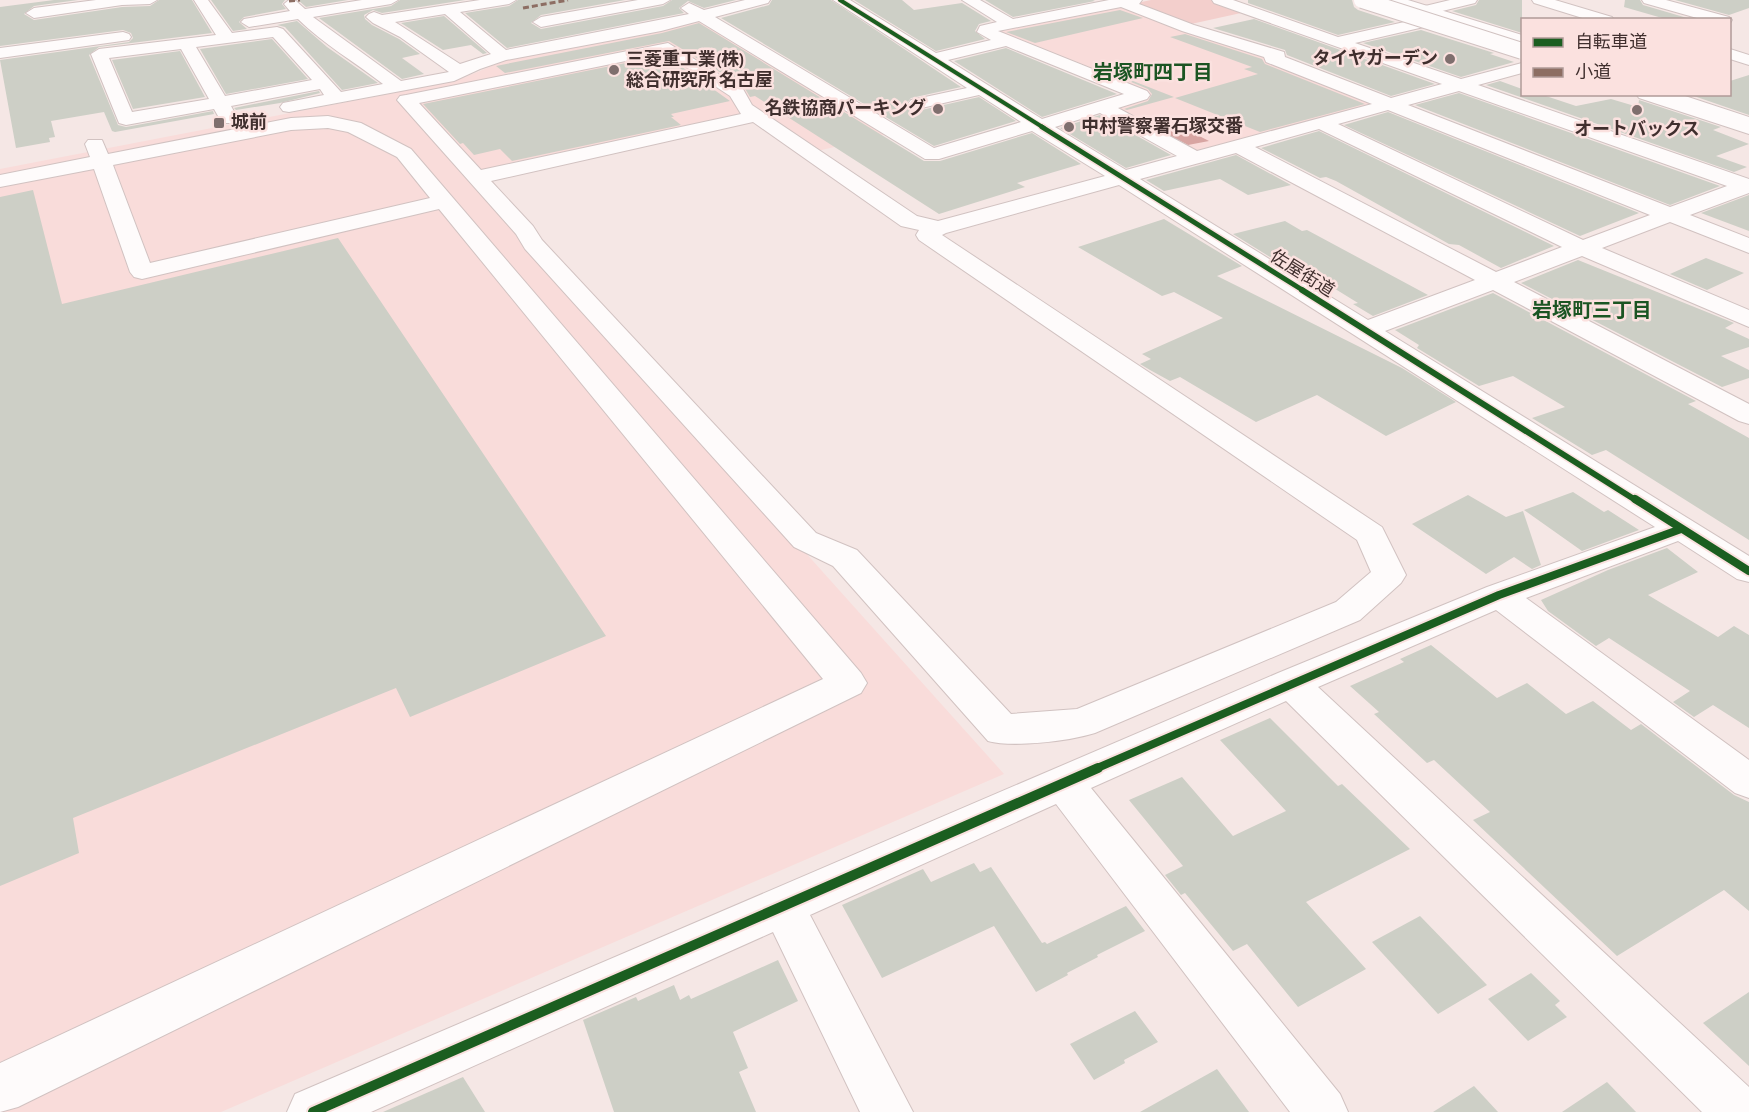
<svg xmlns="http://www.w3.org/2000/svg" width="1749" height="1112" viewBox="0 0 1749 1112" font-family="'Alegreya Sans','Noto Sans JP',sans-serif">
<rect width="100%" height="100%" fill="#f5e7e5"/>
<g fill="#f9dcda">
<polygon points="1117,7 1129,7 1236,44 1377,102 1198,151 1190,151 1114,107 1145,99 995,32 999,29"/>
<polygon points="704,21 888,134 801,155 751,120 474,183 1004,774 221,1112 0,1112 0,169 393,93 463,78 506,60"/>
</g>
<polygon fill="#f3cfcc" points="1151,0 1211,0 1241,11 1241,13 1191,24 1132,4"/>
<polygon fill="#d8a5a2" points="1168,120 1209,141 1188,145 1148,124"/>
<g fill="#cdcfc6">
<polygon points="54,0 78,0 34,6 24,14 34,20 122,7 150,6 159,0 192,0 212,33 99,47 89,55 118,125 126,127 213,111 214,114 115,132 112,131 104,112 51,121 55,137 49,138 50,142 16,148 0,60 129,42 133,38 131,33 123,30 0,46 0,7"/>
<polygon points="211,0 285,0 282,4 286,9 244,17 239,22 247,29 233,31"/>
<polygon points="298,0 348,0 306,7"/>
<polygon points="400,0 465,0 382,13 373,10 364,15 365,19 372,25 399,39 420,54 402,58 424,74 402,79 319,18 391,6"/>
<polygon points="518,0 625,0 541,15 531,23 541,29 663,6 672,0 736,0 704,8 688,1 679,8 684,13 507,48 465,13 509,6"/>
<polygon points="772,0 831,0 961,87 911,98 906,104 911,110 917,111 979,97 1016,121 934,146 721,18 769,5"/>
<polygon points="854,0 902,0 914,10 962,3 991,21 979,24 975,31 985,39 936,51"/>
<polygon points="985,0 1093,0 1095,1 1013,17"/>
<polygon points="1248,0 1352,0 1354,7 1358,10 1395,22 1338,35 1248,3"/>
<polygon points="1479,0 1522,0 1522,33 1452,11 1476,5"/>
<polygon points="1625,0 1640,0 1643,5 1694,20 1669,20 1624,7"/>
<polygon points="1675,0 1749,0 1749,8 1729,15"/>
<polygon points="1120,10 1143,18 1035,43 1006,32"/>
<polygon points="444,16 487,53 483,54 471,45 443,50 401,23"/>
<polygon points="1254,19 1435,84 1391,96 1287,55 1285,50 1213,28"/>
<polygon points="297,21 327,47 378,83 342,90 285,27 277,25"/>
<polygon points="699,23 924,161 940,161 1032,133 1081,164 1017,183 1025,187 939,214 755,96 750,97 744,87 669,41 505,73 496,66 662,33"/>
<polygon points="1421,30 1494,53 1490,54 1514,62 1461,77 1363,43"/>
<polygon points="1185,34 1262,59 1265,64 1365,104 1260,132 1175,98 1258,74 1244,69 1252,67 1170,37"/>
<polygon points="272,39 308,79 226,94 200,49"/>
<polygon points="1006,48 1117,94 1042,117 954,61"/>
<polygon points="180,51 205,97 133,109 112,60"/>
<polygon points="665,55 730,101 671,114 674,117 671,117 681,125 512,161 500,149 474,155 463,143 460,144 423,104"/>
<polygon points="1107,72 1110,72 1174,97 1127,110 1124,109 1148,101 1152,94 1148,89"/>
<polygon points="1749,75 1749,115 1688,94 1730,94 1730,81"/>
<polygon points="1500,81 1522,89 1522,94 1540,94 1576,106 1611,99 1638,107 1639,100 1721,127 1713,130 1749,144 1716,156 1747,167 1734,172 1486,85"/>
<polygon points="319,91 320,93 280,103 236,110 234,108"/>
<polygon points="1459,93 1720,186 1670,205 1415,105"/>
<polygon points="1388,112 1639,213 1580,236 1344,125"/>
<polygon points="1100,115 1171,155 1126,168 1060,128"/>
<polygon points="1319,131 1554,246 1501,268 1459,245 1449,244 1336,181 1326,177 1320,178 1261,148"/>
<polygon points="1236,155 1291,185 1248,195 1220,179 1164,191 1146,180"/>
<polygon points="33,190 62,304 338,238 606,636 410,717 396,688 73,818 79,853 0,886 0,197"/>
<polygon points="1749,195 1749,231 1701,213"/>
<polygon points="1164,219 1242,266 1217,276 1402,368 1456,402 1386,436 1317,395 1256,422 1180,377 1170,381 1150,370 1140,364 1151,359 1142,354 1223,318 1174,292 1162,296 1078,247"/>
<polygon points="1285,221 1302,231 1307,230 1428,295 1373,316 1353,304 1358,303 1298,266 1294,267 1275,255 1270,257 1233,234"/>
<polygon points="1706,258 1744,273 1707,290 1670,274"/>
<polygon points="1578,260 1734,323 1725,328 1749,339 1749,347 1721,356 1749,370 1749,378 1722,387 1521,283"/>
<polygon points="1493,293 1696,401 1688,404 1749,438 1749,540 1606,450 1592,455 1532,418 1565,407 1513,376 1479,386 1417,348 1419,345 1395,330"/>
<polygon points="1573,492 1604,512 1608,510 1639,530 1582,551 1524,510"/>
<polygon points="1468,495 1506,517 1523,511 1541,565 1532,569 1514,557 1486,574 1412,524"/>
<polygon points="1667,548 1698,572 1648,595 1718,637 1734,626 1749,635 1749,728 1713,705 1694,717 1673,702 1690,691 1609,638 1596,646 1548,611 1541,600 1608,570"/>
<polygon points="1431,645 1497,698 1527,683 1566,714 1593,701 1631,730 1641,724 1734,795 1749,802 1749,911 1724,890 1617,956 1473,820 1490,812 1434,760 1427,763 1374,714 1379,712 1350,686 1404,662 1400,659"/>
<polygon points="1270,718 1338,786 1342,784 1410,849 1306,902 1366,969 1298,1007 1247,944 1233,951 1185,893 1181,895 1165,875 1183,866 1129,800 1182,777 1233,836 1286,811 1220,740"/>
<polygon points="974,863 980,872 991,867 1042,943 1045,942 1047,944 1126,906 1145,931 1097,955 1098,957 1067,973 1068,975 1036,992 994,926 882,978 842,905 923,869 931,882"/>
<polygon points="1420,916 1487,985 1438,1014 1372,942"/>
<polygon points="778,960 798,1001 733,1032 748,1068 739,1072 756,1112 614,1112 583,1020 636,997 638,1001 674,985 680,1000 689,995 691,999"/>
<polygon points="1531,973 1560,1001 1555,1005 1567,1017 1528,1041 1488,999"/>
<polygon points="1749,992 1749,1066 1703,1023"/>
<polygon points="1135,1011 1158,1042 1124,1060 1125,1063 1094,1080 1070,1044"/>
<polygon points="1217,1069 1249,1112 1140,1112"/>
<polygon points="463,1077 485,1112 383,1112"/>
<polygon points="1607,1082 1636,1112 1562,1112"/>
<polygon points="1474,1086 1498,1112 1433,1112"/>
</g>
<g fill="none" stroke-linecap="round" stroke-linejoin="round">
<g stroke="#d1c2c1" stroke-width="2">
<g id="minor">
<polygon points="96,0 157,0 150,4 122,5 34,18 26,13 34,8"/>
<path d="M194 0H208L232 33 277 27 283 29 341 92 383 84C355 62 323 44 298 19L249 27 241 22 244 19 290 11 284 4 289 0 296 1 305 9 362 0H398L391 4 313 17 401 81 449 72 400 37 373 23 366 17 369 14 374 12 382 15 480 0H516L509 4 460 12 506 50 689 14 681 8 689 3 704 10 745 0H770L768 3 715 17 934 148 1021 122 979 95 917 109 911 108 908 104 911 100 967 88 833 0H850L936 53 991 40 977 32 980 26 997 22 962 0H980L1013 19 1109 0H1142L1139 4 1194 25 1284 52 1285 57 1391 98 1442 84 1214 3 1212 0H1233L1338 37 1422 18 1428 20 1430 23 1428 26 1355 43 1461 79 1522 63V73L1478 85 1749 179V193L1690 215 1749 238V253L1670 222 1602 248 1749 310V327L1582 256 1514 282 1749 404V424L1739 421 1493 290 1385 331 1749 556V582L1737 579 1678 541 1526 598 1749 760V798L1735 793 1496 610 1318 687 1749 1087V1112H1702L1286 701 1091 788 1340 1094 1348 1112H1290L1056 804 810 915 913 1112H860L773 932 371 1112H287L295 1094 1278 673 1487 587 1655 527 1119 185 946 233 942 235 1382 527 1406 575 1401 583 1360 620 1095 733C1070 741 1012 748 988 741L833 566 794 547 525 249 516 234 397 100 400 96 406 95 668 43 743 89 752 105 917 216 938 221 1105 176 1032 131 939 159H925L699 21 661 31 506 60 480 69 454 81 289 112 283 111 280 107 283 103 324 95 320 89 231 106 238 119 236 123H222L214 109 126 125 119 123 91 54 99 49 216 35ZM1121 7 1182 31 1264 57 1266 62 1372 104 1197 151 1118 108 1147 99 1150 95 1147 91 998 31ZM445 14 491 54 460 64 395 22ZM273 37 312 80 225 96 196 47ZM1006 46 1124 94 1042 119 948 60ZM181 49 209 99 132 112 109 58ZM665 53 730 96 741 114 481 170 419 103ZM1459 91 1727 186 1670 207 1408 105ZM1388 110 1650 215 1583 240 1338 124ZM1100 113 1177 156 1126 170 1055 127ZM753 122 901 226 919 230 916 235 919 240 1357 540 1371 572 1336 602 1077 709 1011 714 857 550 816 533 542 240 533 226 491 181ZM1319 129 1562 247 1496 272 1255 147ZM1236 153 1475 280 1368 320 1140 179Z"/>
<polygon points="638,0 670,0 663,4 541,27 533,22 541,17"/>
<polygon points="1450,0 1477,0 1475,3 1426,15 1418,10 1421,7"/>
<polygon points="1532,0 1555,0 1612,17 1614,20 1589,20 1534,3"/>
<polygon points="1642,0 1666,0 1729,17 1732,20 1730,23 1730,20 1704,20 1644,3"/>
<polygon points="123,32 129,34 131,37 129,40 0,58 0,48"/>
<polygon points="1730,49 1749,55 1749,65 1730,59"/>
<path d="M328 116 361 123 411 149 861 673 867 683 861 693 18 1107 0 1112V1063L823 679 439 209 142 279 134 277 130 272 94 169 0 187V175L90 157 85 144 88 140H102L108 154 291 118ZM328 128 348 132 397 157 430 198 150 263 113 165 291 130Z"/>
</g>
</g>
<g stroke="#d1c2c1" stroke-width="2">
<g id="major">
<polygon points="1386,0 1408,0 1522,35 1522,45 1388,3"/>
<polygon points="1636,94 1665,94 1749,122 1749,134 1639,98"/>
</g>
</g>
<g stroke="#d1c2c1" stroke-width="2">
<polygon id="highway" points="1650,94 1679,94 1749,117 1749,129 1653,98"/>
</g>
<use href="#minor" fill="#fefbfb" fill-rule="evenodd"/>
<use href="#major" fill="#fefbfb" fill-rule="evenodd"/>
<use href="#highway" fill="#fefbfb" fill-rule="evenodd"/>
<g stroke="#d1c2c1" stroke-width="18" stroke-linecap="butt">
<polyline id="highway-bridge" points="1362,0 1522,51"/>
</g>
<use href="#highway-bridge" stroke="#fefbfb" stroke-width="16"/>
<g stroke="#8d6e63" stroke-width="3" stroke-dasharray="6 3" stroke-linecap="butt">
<polyline points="289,1 300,0"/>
<polyline points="523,8 568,0"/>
</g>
<g stroke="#fbe1df" stroke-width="6">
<polyline id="cycleway-far4" points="840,0 1044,128"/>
</g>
<g stroke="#fbe1df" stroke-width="8">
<polyline id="cycleway-far3" points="1042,127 1304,291"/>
</g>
<g stroke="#fbe1df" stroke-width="9">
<polyline id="cycleway-far2" points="1302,290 1637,501"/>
</g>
<g stroke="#fbe1df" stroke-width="12">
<g id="cycleway-far1">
<polyline points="1635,499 1749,571"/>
<polyline points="1095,769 1499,595 1681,529"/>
</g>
</g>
<g stroke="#fbe1df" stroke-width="14">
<polyline id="cycleway" points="313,1112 1098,768"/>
</g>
<use href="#cycleway-far4" stroke="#1b5e20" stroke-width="4"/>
<use href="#cycleway-far3" stroke="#1b5e20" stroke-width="5"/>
<use href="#cycleway-far2" stroke="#1b5e20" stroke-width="6"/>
<use href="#cycleway-far1" stroke="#1b5e20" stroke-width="8"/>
<use href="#cycleway" stroke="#1b5e20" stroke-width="10"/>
</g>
<g fill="#7f6f6e" stroke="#fbe1df" stroke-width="2">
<circle cx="1450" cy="59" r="6"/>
<circle cx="614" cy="70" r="6"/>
<circle cx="938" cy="109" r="6"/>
<circle cx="1637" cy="110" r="6"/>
<rect x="213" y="117" width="12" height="12" rx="3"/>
<circle cx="1069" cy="127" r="6"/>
</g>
<g text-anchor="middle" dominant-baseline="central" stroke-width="5" stroke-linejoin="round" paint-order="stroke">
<g font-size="18" font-weight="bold" fill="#402f2e" stroke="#fbe1df" text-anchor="start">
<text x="1438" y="59" text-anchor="end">タイヤガーデン</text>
<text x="626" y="60">三菱重工業(株)<tspan x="626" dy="21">総合研究所 名古屋</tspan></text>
<text x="926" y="109" text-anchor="end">名鉄協商パーキング</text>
<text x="231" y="123">城前</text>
<text x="1081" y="127">中村警察署石塚交番</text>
<text x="1637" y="130" text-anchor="middle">オートバックス</text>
</g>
<g font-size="18" fill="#402f2e" stroke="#fbe1df">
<text transform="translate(1302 274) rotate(32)">佐屋街道</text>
</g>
<g font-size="20" font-weight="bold" fill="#1b5523" stroke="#fbe1df">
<text x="1153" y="73">岩塚町四丁目</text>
<text x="1592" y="311">岩塚町三丁目</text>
</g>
</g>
<rect x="1521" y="18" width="210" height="78" fill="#fbe1df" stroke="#b09a98" stroke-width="1.5"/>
<rect x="1533" y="38" width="30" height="9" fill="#1b5e20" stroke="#b09a98" stroke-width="1.5"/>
<text x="1575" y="48" font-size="18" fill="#402f2e">自転車道</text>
<rect x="1533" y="68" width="30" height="9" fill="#8d6e63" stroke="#b09a98" stroke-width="1.5"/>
<text x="1575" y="78" font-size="18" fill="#402f2e">小道</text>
</svg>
